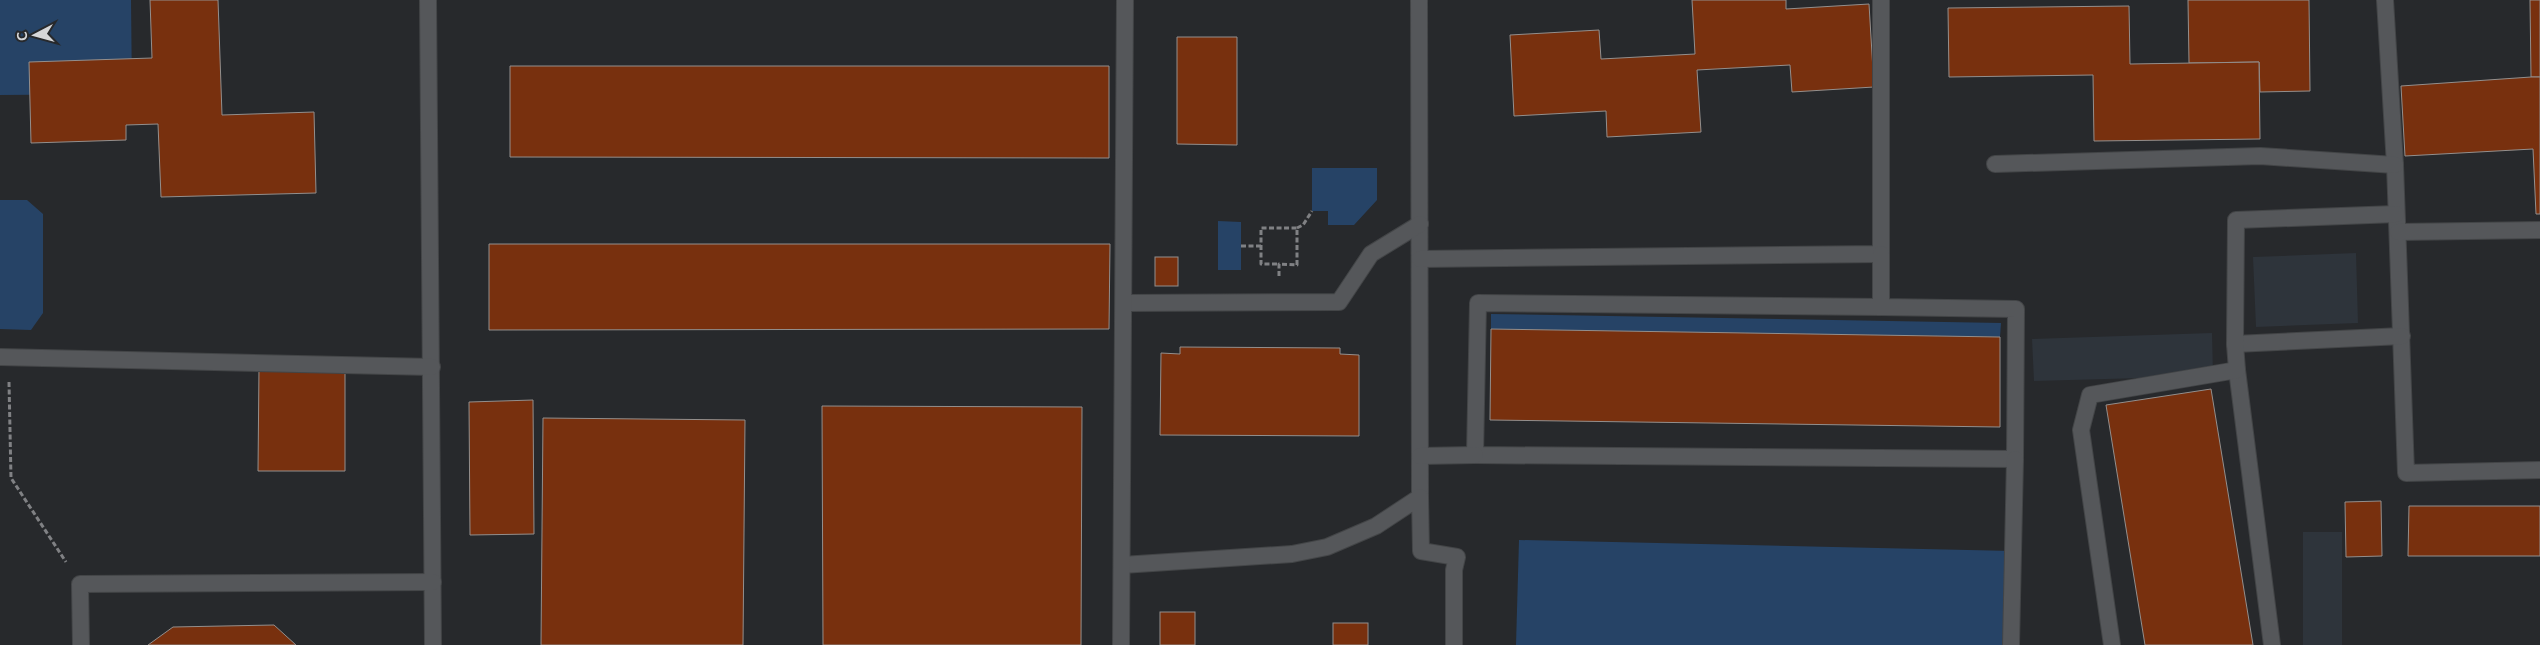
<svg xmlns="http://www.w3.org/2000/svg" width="2540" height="645" viewBox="0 0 2540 645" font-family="'Nunito Sans',sans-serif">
<rect width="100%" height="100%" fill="#27292c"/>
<g fill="#2e343b">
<polygon points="2356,253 2358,323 2256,327 2253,257"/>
<polygon points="2212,333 2213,376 2034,381 2032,339"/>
<rect x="2303" y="532" width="39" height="113"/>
</g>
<g fill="#264366">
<polygon points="0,0 131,0 132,94 0,95"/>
<polygon points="1312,168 1377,168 1377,200 1354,225 1328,225 1328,211 1312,211"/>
<polygon points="0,200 27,200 43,214 43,313 31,330 0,329"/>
<polygon points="1218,221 1241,222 1241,270 1218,270"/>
<polygon points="1491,314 2001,323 2000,337 1491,329"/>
<polygon points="1519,540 2013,551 2011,645 1516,645"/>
</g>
<g fill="#78300e" stroke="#938f8d">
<polygon points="150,0 218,0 222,115 314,112 316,193 161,197 158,124 126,125 126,140 31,143 29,62 152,58"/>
<polygon points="1692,0 1786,0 1786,9 1869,4 1874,87 1792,92 1790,65 1697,70 1701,132 1607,137 1606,111 1514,116 1510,35 1599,30 1601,59 1695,54"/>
<polygon points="2188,0 2309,0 2310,91 2260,92 2259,62 2189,63"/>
<polygon points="2530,0 2540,0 2540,77 2531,77"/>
<polygon points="2129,6 2130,64 2259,62 2260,139 2094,141 2093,75 1949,77 1948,8"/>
<polygon points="1177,37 1237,37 1237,145 1177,144"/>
<polygon points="510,66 1109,66 1109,158 510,157"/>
<polygon points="2531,77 2540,77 2540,214 2536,214 2533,149 2405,156 2401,86"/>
<polygon points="489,244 1110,244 1109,329 489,330"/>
<rect x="1155" y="257" width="23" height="29"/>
<polygon points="1491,329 2000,337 2000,427 1490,420"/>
<polygon points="1180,347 1340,348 1340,354 1359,355 1359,436 1160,435 1161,353 1180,354"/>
<polygon points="259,367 345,367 345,471 258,471"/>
<polygon points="2211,389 2253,645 2145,645 2106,405"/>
<polygon points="533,400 534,534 470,535 469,402"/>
<polygon points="822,406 1082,407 1081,645 823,645"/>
<polygon points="543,418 745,420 743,645 541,645"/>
<polygon points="2381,501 2382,556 2346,557 2345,502"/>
<polygon points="2409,506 2540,506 2540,556 2408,556"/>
<rect x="1160" y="612" width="35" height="33"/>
<rect x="1333" y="623" width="35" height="22"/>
<polygon points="274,625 296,645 148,645 173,627"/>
</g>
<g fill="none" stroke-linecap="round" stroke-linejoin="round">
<g stroke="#434547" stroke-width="18">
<g id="lane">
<polyline points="428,0 433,645"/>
<polyline points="1419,0 1420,497"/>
<polyline points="2385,0 2395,165 2406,473 2540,470"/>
<polyline points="1995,164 2260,156 2395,165"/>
<polyline points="2398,232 2540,230"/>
<polyline points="1420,259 1881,254 1881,0"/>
<polyline points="1125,303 1339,302 1371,254 1420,224"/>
<polyline points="1881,307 2016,309 2015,459 1475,455 1478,303 1881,307 1881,254"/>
<polyline points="2235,344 2402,336"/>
<polyline points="0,357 432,367"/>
<polyline points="2237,370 2272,645"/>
<polyline points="1420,456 1475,455"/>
<polyline points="1122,565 1292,554 1327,547 1376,526 1420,497 1421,551 1457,557 1454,570 1454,645"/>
<polyline points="81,645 80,584 433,582"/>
<polyline points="1121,645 1125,0"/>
<polyline points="2011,645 2015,459"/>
<polyline points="2112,645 2081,430 2090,395 2237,370 2235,344 2236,220 2396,214"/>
</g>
</g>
<g stroke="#808184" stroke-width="3" stroke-dasharray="5 2.5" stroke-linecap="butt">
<polyline points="1297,228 1303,225 1312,211"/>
<polyline points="1241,246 1261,246"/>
<polyline points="1279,276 1279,264 1297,265 1297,228 1261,228 1261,264 1279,264"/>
<polyline points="9,382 11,478 66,562"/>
</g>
<use href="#lane" stroke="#55575a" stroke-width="16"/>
</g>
<g transform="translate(35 35) rotate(264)" stroke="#27292c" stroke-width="4" paint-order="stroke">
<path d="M0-4L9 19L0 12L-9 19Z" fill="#d6d7d9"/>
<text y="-8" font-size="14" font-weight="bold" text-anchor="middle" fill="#d6d7d9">С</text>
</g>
</svg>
